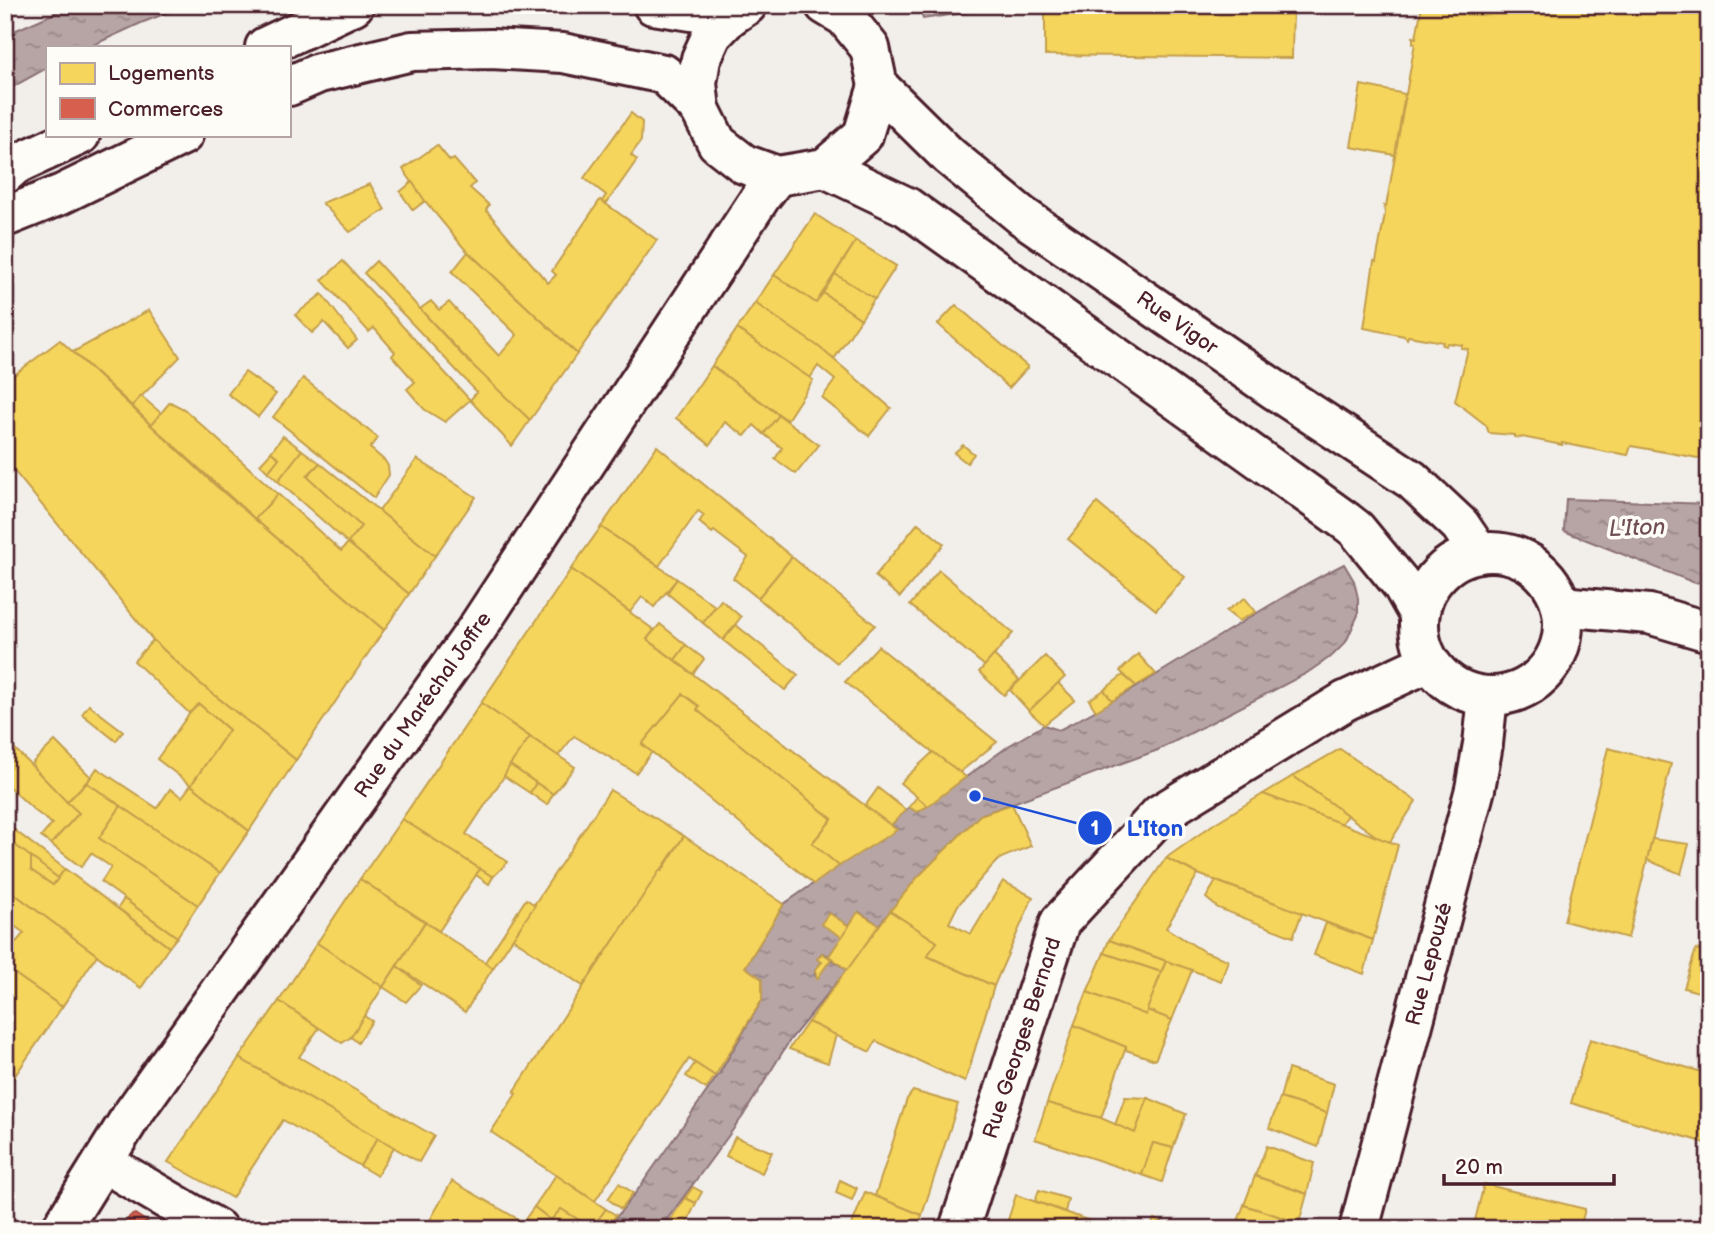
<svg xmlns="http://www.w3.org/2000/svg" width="1714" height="1234" viewBox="0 0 1714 1234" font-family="'Balsamiq Sans',sans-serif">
<defs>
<pattern id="water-ripples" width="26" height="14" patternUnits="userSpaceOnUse" patternTransform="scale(1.75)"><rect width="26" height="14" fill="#b7a5a6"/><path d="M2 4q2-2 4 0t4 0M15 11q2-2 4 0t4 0" fill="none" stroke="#978687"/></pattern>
</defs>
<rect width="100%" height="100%" fill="#f2efeb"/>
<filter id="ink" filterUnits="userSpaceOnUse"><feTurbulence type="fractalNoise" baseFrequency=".0143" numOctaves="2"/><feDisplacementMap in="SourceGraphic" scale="14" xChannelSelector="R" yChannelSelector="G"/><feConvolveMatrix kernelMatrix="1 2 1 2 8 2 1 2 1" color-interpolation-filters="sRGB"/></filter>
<g filter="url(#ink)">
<g fill="url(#water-ripples)" stroke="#8b6f75" stroke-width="2">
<polygon points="73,5 187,5 141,23 89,47 47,47 47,68 5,91 5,35"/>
<polygon points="918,5 1044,5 1006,11 998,8 923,19"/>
<polygon points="1566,499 1709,504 1709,580 1695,583 1564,531"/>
<path d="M1344 564 1354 581 1358 598V615L1346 642 1333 655 1307 673 1158 750 980 815 917 878 879 925 859 912 849 926 829 913 822 924 842 937 829 956 822 953 817 959 822 962 815 970V975L817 978 831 959 847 970 790 1040 743 1116 660 1229H607L637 1191 719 1074 762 1000V979L745 967 784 904 849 859 896 830 891 825 909 807 918 812 1010 745 1044 725 1059 730C1157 680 1246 614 1344 564Z"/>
</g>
<g fill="#f6d55c" stroke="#c29e4d" stroke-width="2">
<polygon points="1254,5 1293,5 1292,58 1045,55 1045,10 1254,12"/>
<polygon points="1422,5 1679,5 1709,11 1709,460 1631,446 1628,455 1611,452 1610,453 1562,443 1562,445 1522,437 1521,438 1514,437 1514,435 1489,433 1486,425 1455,401 1468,349 1461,348 1462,345 1447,343 1446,346 1442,345 1443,342 1408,336 1407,339 1404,336 1364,328 1374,261 1376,262 1385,214 1384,206 1386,207 1405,99 1403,98 1406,94 1415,43 1413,43 1413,37 1416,38"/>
<polygon points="1361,85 1405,94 1395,155 1351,147"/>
<polygon points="631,113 642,122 641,141 631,155 637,160 606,204 602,201 606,195 584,178"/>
<polygon points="437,145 450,161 454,159 475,183 470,188 489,205 486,210 548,283 556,275 552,271 600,200 657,240 577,354 463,247 425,201 403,169"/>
<polygon points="412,182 425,201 413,210 400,192"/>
<polygon points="370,184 385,210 350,232 322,203"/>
<polygon points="815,214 856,241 816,303 774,275"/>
<polygon points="856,241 896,266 861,319 823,293"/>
<polygon points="856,241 896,266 875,299 835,274"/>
<polygon points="468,252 577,354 530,420 491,385 420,309 431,301 439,310 449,302 499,356 517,335 452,272"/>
<polygon points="343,261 470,400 445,422 424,409 407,389 415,382 392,356 395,352 374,328 369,332 322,280"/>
<polygon points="376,261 463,356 530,420 512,446 470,400 477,392 364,273"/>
<polygon points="774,275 816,303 823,293 861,319 834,359 755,303"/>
<polygon points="322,294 357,340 348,348 324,322 312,333 295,315"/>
<polygon points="755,303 819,347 891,408 869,436 822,398 835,380 818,366 810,378 737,329"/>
<polygon points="956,305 1028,367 1009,388 938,324"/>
<polygon points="149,310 180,357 132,406 73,352"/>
<polygon points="737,329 813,380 787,420 712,366"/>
<polygon points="60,340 215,485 384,630 296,760 198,682 153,640 5,460 5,382"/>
<polygon points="712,366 779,415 764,434 754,425 745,436 725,422 710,445 676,418"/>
<polygon points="245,372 276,394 258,417 228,394"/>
<polygon points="303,378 378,438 370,448 385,461 388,466 389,475 374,498 273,417"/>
<polygon points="141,396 161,413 151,425 132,406"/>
<polygon points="170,402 184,409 278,494 255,519 151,425"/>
<polygon points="779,415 819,445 796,474 775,459 782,448 764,434"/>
<polygon points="283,436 302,450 278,481 268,472 279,458 271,452"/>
<polygon points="963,445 974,454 967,463 954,453"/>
<polygon points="657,446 792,557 758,598 733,578 748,557 714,531 712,533 699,522 704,515 698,511 659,566 601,527"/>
<polygon points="302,450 320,463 307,476 361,526 348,543 278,481"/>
<polygon points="271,452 279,458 268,472 260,464"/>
<polygon points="417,459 476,497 435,556 379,511"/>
<polygon points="320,463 435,556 409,594 348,543 361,526 307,476"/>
<polygon points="278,494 341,551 348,543 409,594 384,630 255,519"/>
<polygon points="1097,503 1185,577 1156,610 1068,539"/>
<polygon points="918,523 944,544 900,597 875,576"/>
<polygon points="601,527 677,579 654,607 642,597 630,612 571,569"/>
<polygon points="792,557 875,625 837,663 758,598"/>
<polygon points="571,569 654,630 647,639 897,830 839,866 812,843 832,819 697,710 699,706 683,694 642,744 652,752 636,773 574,736 558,756 481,703"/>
<polygon points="939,570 1013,633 985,666 910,605"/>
<polygon points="677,579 715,606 703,623 667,593"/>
<polygon points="1245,598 1256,612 1239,621 1226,611"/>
<polygon points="721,600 741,617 723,640 703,623"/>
<polygon points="660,624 686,645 675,660 647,639"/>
<polygon points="736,625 798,675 785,690 723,640"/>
<polygon points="153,640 198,682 296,760 249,831 191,785 229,730 199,704 189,713 134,661"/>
<polygon points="686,645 704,659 693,674 675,660"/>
<polygon points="878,646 997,742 959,773 845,682"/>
<polygon points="1138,654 1156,674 1136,686 1120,671"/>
<polygon points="994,655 1019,680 1004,695 979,672"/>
<polygon points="1045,656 1065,677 1029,711 1010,690"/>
<polygon points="1123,675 1136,686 1112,701 1104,690"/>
<polygon points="1058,683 1075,700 1044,725 1029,711"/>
<polygon points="1104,690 1112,701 1096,711 1089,700"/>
<polygon points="683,694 699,706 697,710 832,819 812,843 839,866 814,884 642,744"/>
<polygon points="481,703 530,737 466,834 508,862 493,877 402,819"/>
<polygon points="199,704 229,730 191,785 157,759 189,714"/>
<polygon points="89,705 123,731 116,741 82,714"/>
<polygon points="530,737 575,767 553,794 510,765"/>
<polygon points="5,739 79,813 51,844 41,837 52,824 34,810 5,783"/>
<polygon points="55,741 91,777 67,802 34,768 33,762"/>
<polygon points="1608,748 1671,764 1628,938 1564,921"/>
<polygon points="1340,749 1416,801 1390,842 1380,839 1293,776"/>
<polygon points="933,752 966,777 928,806 900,783"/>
<polygon points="510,765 536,783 530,793 504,776"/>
<polygon points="97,768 157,808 170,789 182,797 191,785 249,831 220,873 87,783"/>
<polygon points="1293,776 1347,815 1341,824 1263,794"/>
<polygon points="87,783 121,806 99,838 198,905 177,937 101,882 111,867 91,853 81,867 51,844 79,813 67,802"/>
<polygon points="536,783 553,794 547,805 530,793"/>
<polygon points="878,788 906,810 891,825 865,806"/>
<polygon points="610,790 684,836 583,986 512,938"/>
<polygon points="1263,794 1398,845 1373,940 1198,874 1166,858 1215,823"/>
<polygon points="917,797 928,806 917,812 909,807"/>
<polygon points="1012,804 1031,846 1001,858 993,865 958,905 949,923 971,934 1003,881 1033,897 994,986 927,956 937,942 890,911 917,878 980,815"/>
<polygon points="121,806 220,873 198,905 99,838"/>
<polygon points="402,819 480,869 439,931 360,879"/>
<polygon points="8,825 65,869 58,878 5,839"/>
<polygon points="684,836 784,904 745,967 762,979 762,1000 715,1076 689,1059 595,1201 491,1132 516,1094 514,1092 660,870 662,871"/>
<polygon points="5,839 15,845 10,854 5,851"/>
<polygon points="1652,839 1689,844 1681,874 1647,860"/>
<polygon points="15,845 31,857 31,870 53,885 65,869 169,947 141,988 5,887 5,851 10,854"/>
<polygon points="31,857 58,878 53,885 31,870"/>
<polygon points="1166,858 1198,874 1166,928 1203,951 1228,960 1221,981 1109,940"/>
<polygon points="480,869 493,877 489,884 476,875"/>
<polygon points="360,879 425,922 383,987 317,943"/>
<polygon points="1216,881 1302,913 1293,937 1218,908 1206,898"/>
<polygon points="5,887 97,955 62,1007 5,967 5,942 12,947 24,933 5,919"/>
<polygon points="124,899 177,937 169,947 118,908"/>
<polygon points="526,899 535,905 493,968 485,962"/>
<polygon points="890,911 937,942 927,956 994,986 965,1082 876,1041 870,1052 808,1022"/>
<polygon points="858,912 879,925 847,970 829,956"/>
<polygon points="829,913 849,926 842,937 821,924"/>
<polygon points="425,922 493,968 465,1012 397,966"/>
<polygon points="1326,923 1373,940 1364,974 1314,955"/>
<polygon points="1109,940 1166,961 1161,972 1104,953"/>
<polygon points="317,943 383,987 351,1037 342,1043 279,1001"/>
<polygon points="1696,949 1709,953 1709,995 1684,988"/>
<polygon points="822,953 831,959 817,979 815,970 822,962 817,959"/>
<polygon points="1104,953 1161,972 1146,1015 1087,992"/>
<polygon points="1166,961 1192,970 1172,1020 1147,1010"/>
<polygon points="397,966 421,985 406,1002 383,987"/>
<polygon points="5,967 62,1007 12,1080 5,1075"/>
<polygon points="1087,992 1146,1015 1147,1010 1172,1020 1155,1060 1126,1050 1126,1047 1074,1025"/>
<polygon points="279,1001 319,1028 299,1057 434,1136 419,1162 239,1058"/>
<polygon points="364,1016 372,1021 358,1043 351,1037"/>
<polygon points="808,1022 836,1035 828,1063 789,1049"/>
<polygon points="1074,1025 1126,1047 1101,1118 1047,1103"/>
<polygon points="1590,1039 1709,1074 1709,1144 1571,1103"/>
<polygon points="239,1058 378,1138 360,1166 283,1120 232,1198 168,1162"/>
<polygon points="695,1063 715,1076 706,1089 686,1076"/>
<polygon points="1288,1069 1334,1084 1327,1113 1280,1098"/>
<polygon points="913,1091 958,1104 922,1215 875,1196 907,1099"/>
<polygon points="1125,1097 1148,1098 1135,1133 1115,1125"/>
<polygon points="1148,1098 1186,1114 1173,1148 1153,1143 1142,1175 1035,1139 1047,1103 1101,1118 1135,1133"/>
<polygon points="1280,1098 1327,1113 1318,1147 1269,1128"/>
<polygon points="735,1137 772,1152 762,1173 726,1156"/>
<polygon points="378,1138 394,1147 377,1176 360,1166"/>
<polygon points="1153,1143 1173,1148 1162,1182 1142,1175"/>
<polygon points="1267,1146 1314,1163 1307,1194 1255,1176"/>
<polygon points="556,1175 606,1209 592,1228 561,1209 551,1220 534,1207"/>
<polygon points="1255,1176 1307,1194 1299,1223 1244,1205"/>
<polygon points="840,1180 857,1188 852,1200 836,1193"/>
<polygon points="452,1181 523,1222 535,1229 425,1229"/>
<polygon points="619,1183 633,1193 621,1209 608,1199"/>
<polygon points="1484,1184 1585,1209 1580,1229 1473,1229"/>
<polygon points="693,1187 702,1192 696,1203 685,1198"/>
<polygon points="1039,1190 1068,1199 1065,1212 1035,1201"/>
<polygon points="865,1192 922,1215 918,1229 850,1229"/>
<polygon points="1016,1195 1065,1212 1112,1229 1015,1229 1006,1226"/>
<polygon points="685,1198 696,1203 684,1229 664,1229"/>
<polygon points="1244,1205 1299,1223 1298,1229 1235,1229"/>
<polygon points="534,1207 551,1220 561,1209 592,1228 606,1209 616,1215 607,1229 535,1229 523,1222"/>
<polygon points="1154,1219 1178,1229 1150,1229"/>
</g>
<polygon fill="#d6604d" stroke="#ac4c43" stroke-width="2" points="135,1214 158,1229 121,1229 130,1216"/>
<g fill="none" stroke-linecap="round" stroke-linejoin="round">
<g stroke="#4a1f2b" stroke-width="44">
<g id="minor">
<polyline points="103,1162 217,1229"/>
<polyline points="959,1229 1060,922 1160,814 1345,701 1429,662"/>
</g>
</g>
<g stroke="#4a1f2b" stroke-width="44">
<g id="secondary">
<polyline points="61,1229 132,1115 476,630 762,195 777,176"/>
<polyline points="1359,1229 1475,789 1483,744 1488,696"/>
</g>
</g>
<g stroke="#4a1f2b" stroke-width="44">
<g id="primary">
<polyline points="653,5 729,17"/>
<polyline points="747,5 729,17 712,35 701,59 697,83 700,109 717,143 744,164 777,176 825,168 863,135 878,86 870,48 845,17 825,5"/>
<polyline points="265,47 354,5"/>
<polyline points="289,86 319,73 412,51 491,49 563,53 664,74 700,109"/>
<polyline points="878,86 949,156 1022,216 1275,390 1412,480 1460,525 1479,553"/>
<polyline points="825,168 907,207 1347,522 1356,529 1402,585 1419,615"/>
<polyline points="5,174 15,165 80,135"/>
<polyline points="5,217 60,195 183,135"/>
<circle cx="1491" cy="624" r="72"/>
<polyline points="1561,606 1649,614 1709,632"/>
</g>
</g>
<use href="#minor" stroke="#fdfcf7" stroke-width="38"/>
<use href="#secondary" stroke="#fdfcf7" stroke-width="38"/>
<use href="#primary" stroke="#fdfcf7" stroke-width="38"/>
</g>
</g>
<g text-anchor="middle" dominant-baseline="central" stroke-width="7" stroke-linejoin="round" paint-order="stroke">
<g font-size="21" fill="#4a1f2b" stroke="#fdfcf7">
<text transform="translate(1177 323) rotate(35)">Rue Vigor</text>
<text transform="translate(423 705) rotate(-55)">Rue du Maréchal Joffre</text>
<text transform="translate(1429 964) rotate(-75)">Rue Lepouzé</text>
<text transform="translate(1022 1038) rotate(-72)">Rue Georges Bernard</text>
</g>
<g font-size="23" font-style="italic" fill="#704e56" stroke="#fdfcf7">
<text transform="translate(1637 528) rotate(-2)">L'Iton</text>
</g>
</g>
<path fill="none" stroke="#1d4ed8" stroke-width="2.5" d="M975 796L1095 828"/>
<g fill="#1d4ed8" stroke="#fdfcf7" stroke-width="2.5">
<circle cx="975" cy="796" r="7"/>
<circle cx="1095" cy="828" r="18"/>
</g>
<g font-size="21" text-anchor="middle" font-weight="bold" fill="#fff">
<text x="1095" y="835">1</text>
</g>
<g font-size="23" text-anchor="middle" font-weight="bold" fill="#1d4ed8" stroke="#fdfcf7" stroke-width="7" stroke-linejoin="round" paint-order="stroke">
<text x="1155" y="836">L'Iton</text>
</g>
<rect width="1714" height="1234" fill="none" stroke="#fdfcf7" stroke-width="28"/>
<rect x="14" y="14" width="1686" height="1206" fill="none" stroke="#4a1f2b" stroke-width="2.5" filter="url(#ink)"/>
<rect x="46" y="46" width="245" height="91" fill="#fdfcf7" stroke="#b5a4a5" stroke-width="2"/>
<rect x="60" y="63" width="35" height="21" fill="#f6d55c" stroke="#b5a4a5" stroke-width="2"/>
<text x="108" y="80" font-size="21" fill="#4a1f2b">Logements</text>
<rect x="60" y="98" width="35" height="21" fill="#d6604d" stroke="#b5a4a5" stroke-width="2"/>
<text x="108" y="116" font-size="21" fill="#4a1f2b">Commerces</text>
<path d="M1444 1174v10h170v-10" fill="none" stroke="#4a1f2b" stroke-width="3.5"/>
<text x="1455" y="1174" font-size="21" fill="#4a1f2b" stroke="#fdfcf7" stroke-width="5" paint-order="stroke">20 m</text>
</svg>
